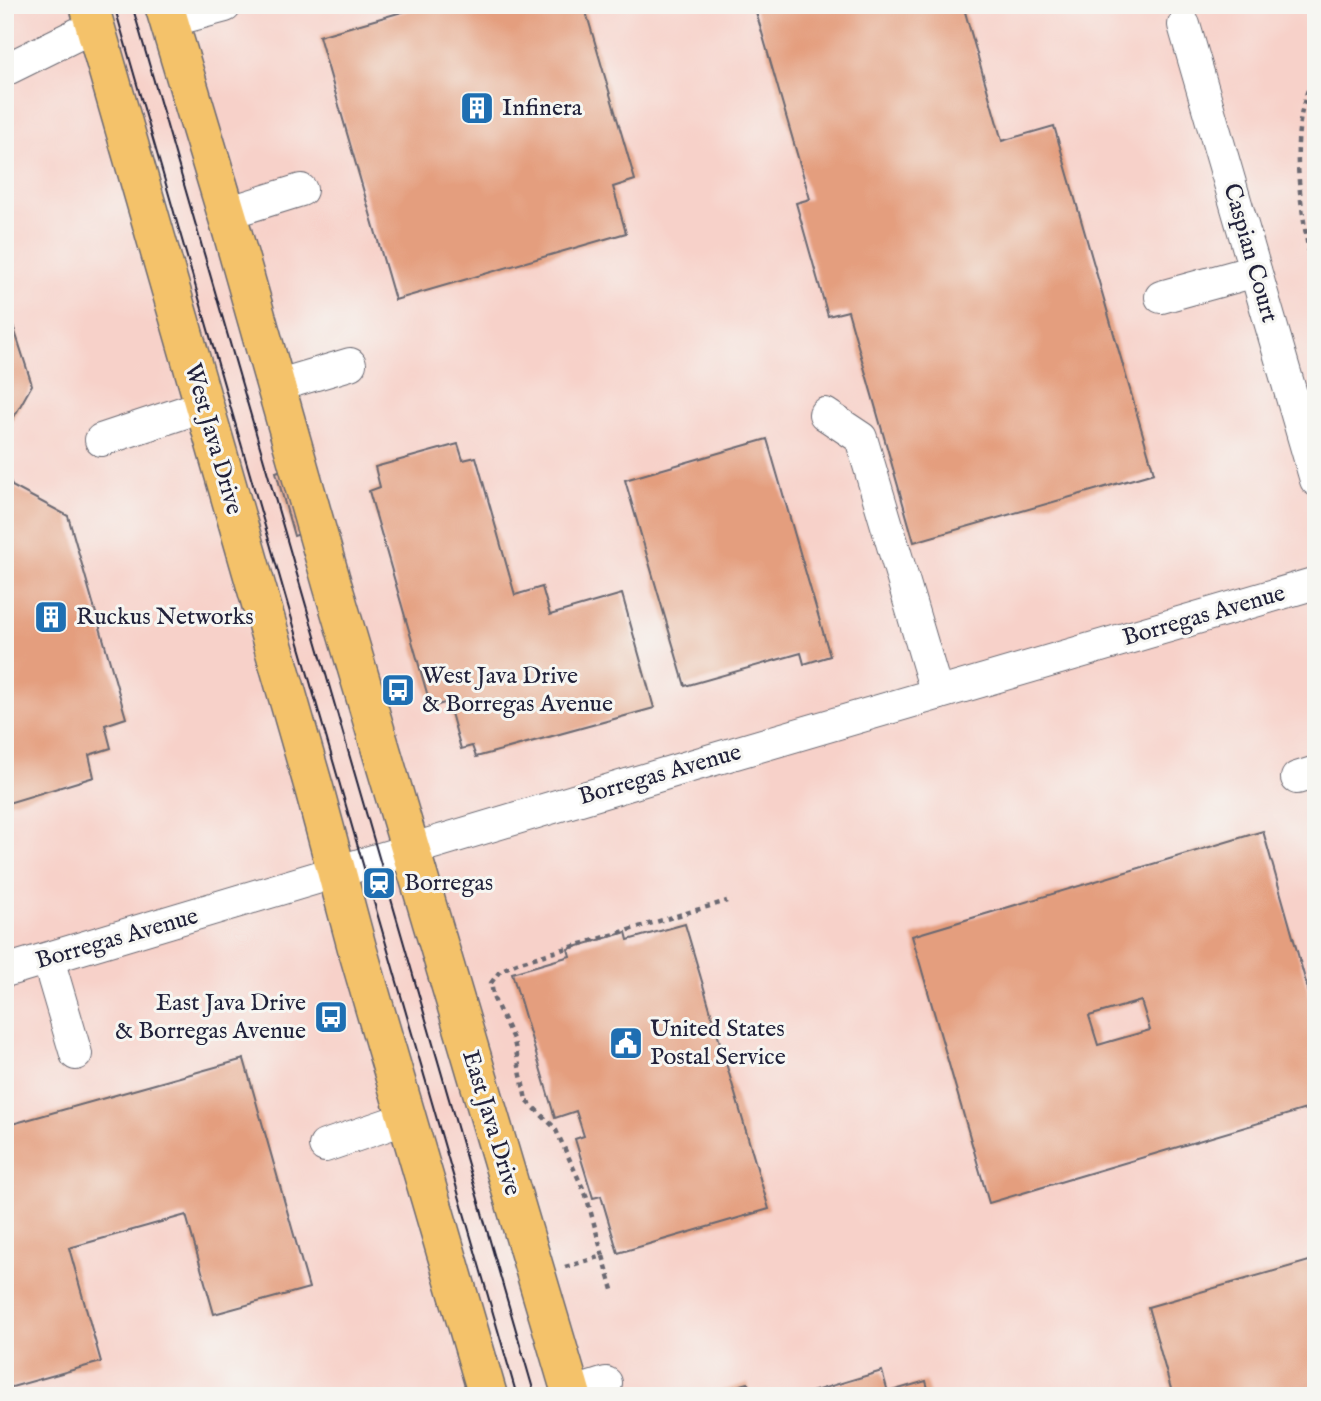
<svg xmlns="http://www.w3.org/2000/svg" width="1321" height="1401" viewBox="0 0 1321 1401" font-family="'IM FELL English',serif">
<rect width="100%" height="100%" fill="#f6f6f2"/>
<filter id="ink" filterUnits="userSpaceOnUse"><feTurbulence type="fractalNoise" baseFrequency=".0143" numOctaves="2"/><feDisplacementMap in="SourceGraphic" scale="14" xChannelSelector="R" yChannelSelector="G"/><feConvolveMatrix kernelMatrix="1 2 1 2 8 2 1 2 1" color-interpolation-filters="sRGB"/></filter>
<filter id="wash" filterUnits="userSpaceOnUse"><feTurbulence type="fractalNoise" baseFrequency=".00686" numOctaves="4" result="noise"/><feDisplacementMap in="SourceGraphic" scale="28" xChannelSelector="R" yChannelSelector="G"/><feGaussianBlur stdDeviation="1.57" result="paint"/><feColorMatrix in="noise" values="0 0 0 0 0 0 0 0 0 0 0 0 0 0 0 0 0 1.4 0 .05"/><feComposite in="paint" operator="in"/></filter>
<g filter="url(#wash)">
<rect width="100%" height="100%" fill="#f1ead6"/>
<rect fill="#f7d1c9" x="5" y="5" width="1311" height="1391"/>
<g id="blocks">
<g fill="#e49e7e" fill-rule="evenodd">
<polygon points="426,5 584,5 635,180 613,187 626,233 395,300 319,36"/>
<polygon points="754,5 963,5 1002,141 1054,126 1154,473 914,542 848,311 828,316 796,203 810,199"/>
<polygon points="5,300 32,385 5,433"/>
<polygon points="767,439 830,656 804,664 801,653 685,686 625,480"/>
<polygon points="458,444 463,460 476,457 515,595 542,587 550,615 622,594 654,708 476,757 472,746 461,749 448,702 431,707 369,491 380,487 375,467"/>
<polygon points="5,466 12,486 68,516 126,718 105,725 111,748 89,755 94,777 5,804"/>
<polygon points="285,469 303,533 294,536 276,472"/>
<path d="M1263 831 1316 1018V1106L989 1203 912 936ZM1141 1001 1150 1030 1098 1045 1089 1016Z"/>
<polygon points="685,924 769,1209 618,1253 601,1196 593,1198 575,1139 584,1136 576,1111 555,1118 512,973 570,956 568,949 626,932 628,940"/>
<polygon points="244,1059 309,1288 214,1314 186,1215 69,1248 101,1362 5,1389 5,1126"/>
<polygon points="1316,1259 1316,1396 1173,1396 1148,1307"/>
<polygon points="882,1371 888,1392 926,1381 930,1396 798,1396"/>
<polygon points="748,1383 751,1396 706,1396 706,1395"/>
</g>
</g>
</g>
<g filter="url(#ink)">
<use href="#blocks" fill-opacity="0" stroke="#6a6871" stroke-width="2"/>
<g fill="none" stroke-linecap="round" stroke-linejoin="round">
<g stroke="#6a6871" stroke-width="34">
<g id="minor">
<polyline points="169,21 225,6"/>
<polyline points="1184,25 1316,480"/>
<polyline points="5,70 94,26"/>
<polyline points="227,213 301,190"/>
<polyline points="1161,297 1255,271"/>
<polyline points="276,386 350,364"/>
<polyline points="825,414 861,438 937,694"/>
<polyline points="101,440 203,406"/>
<polyline points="1297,778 1316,772"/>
<polyline points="48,959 76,1054"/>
<polyline points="5,971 684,768 1316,583"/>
<polyline points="325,1146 407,1118"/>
<polyline points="571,1394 606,1383"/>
</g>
</g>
<g stroke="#6a6871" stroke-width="41">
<g id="major">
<polyline points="89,5 314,788 357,948 488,1396"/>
<polyline points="164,5 231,228 332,584 572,1396"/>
</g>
</g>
<g stroke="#6a6871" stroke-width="4.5" stroke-dasharray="5 5" stroke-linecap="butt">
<path d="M1316 72C1285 130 1301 199 1310 261L1316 272"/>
<polyline points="603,1256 614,1293"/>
<polyline points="565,1267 603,1256 586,1195 555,1128 526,1100 514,1041 494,999 491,983 500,971 517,963 727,901"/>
</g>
<use href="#minor" stroke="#fff" stroke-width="32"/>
<use href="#major" stroke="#f4c26a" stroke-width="38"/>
<g stroke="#22223b" stroke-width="2">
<polyline points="114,5 517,1396"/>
<polyline points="132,5 535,1396"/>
</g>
</g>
</g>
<defs>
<g id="building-square" transform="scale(1.75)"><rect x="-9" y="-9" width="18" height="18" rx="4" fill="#1f6fb2" stroke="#f6f6f2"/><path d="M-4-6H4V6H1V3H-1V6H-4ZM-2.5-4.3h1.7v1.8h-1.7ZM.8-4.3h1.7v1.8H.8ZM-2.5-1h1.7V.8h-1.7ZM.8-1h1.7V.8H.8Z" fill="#fff"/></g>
<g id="bus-square" transform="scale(1.75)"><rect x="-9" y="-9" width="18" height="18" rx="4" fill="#1f6fb2" stroke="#f6f6f2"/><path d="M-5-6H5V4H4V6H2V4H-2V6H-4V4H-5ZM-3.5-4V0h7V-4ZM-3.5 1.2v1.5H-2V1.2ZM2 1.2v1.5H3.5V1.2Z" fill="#fff"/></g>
<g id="station-square" transform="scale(1.75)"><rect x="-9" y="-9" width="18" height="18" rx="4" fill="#1f6fb2" stroke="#f6f6f2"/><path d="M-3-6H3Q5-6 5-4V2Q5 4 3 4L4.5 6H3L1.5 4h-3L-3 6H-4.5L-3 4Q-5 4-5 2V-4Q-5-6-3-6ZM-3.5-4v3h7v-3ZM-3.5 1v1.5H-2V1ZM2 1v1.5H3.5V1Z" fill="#fff"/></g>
<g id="civic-square" transform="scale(1.75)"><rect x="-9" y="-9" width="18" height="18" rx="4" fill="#1f6fb2" stroke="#f6f6f2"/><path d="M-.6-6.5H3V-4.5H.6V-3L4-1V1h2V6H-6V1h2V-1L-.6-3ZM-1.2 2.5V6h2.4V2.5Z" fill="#fff"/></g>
</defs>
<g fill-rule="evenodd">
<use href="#building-square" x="477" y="108"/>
<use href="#building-square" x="51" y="617"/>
<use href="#bus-square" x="398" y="690"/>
<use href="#station-square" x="379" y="883"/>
<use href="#bus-square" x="331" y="1017"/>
<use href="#civic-square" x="626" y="1043"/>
</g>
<g text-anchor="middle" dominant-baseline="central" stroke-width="6" stroke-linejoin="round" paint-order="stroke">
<g font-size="24" fill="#22223b" stroke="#f6f6f2" text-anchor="start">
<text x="502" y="108">Infinera</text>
<text x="76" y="617">Ruckus Networks</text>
<text x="422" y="676">West Java Drive<tspan x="422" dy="28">&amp; Borregas Avenue</tspan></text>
<text x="404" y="883">Borregas</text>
<text x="306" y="1003" text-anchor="end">East Java Drive<tspan x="306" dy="28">&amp; Borregas Avenue</tspan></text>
<text x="650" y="1029">United States<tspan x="650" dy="28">Postal Service</tspan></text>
</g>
<g font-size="24" fill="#22223b" stroke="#f6f6f2">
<text transform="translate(1250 253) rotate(74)">Caspian Court</text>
<text transform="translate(213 439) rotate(74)">West Java Drive</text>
<text transform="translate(1204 616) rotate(-16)">Borregas Avenue</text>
<text transform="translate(660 775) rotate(-16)">Borregas Avenue</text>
<text transform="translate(117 939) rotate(-16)">Borregas Avenue</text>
<text transform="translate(491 1123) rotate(73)">East Java Drive</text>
</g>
</g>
<rect width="1321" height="1401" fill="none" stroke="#f6f6f2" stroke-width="28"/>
</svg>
